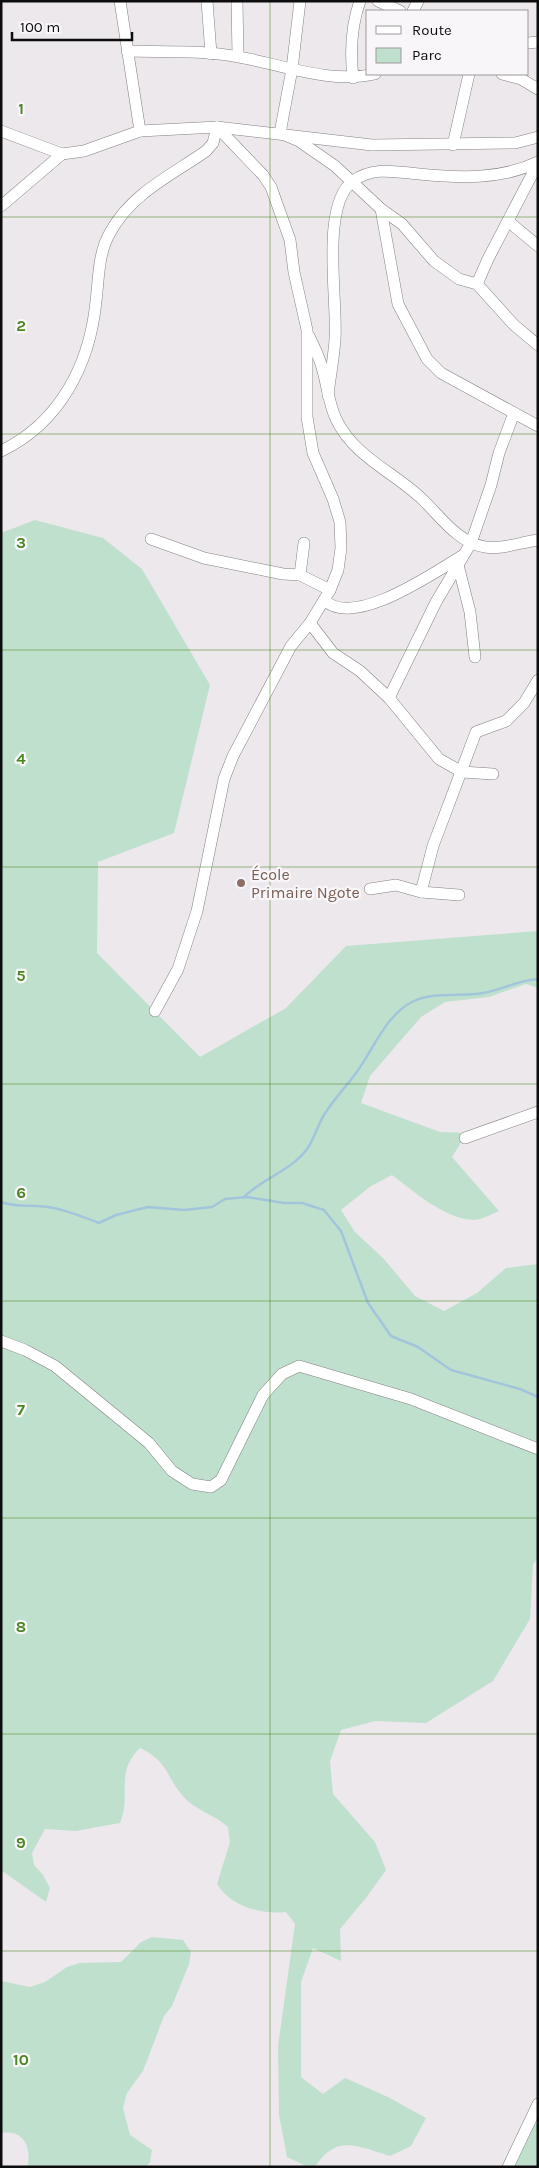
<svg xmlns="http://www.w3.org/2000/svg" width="539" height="2168" viewBox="0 0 539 2168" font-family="Karla,sans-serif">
<rect width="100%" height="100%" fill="#ece8ec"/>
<g fill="#c0e0ce">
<path d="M35 520 103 538 142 569 210 685 174 833 98 862 97 953 200 1057 286 1008 346 946 538 931V988L526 984 489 997 445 1002 421 1017 370 1076 361 1103 440 1132 467 1133 452 1157 499 1211C492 1214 481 1220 473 1220 443 1218 415 1192 392 1175L371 1186 341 1210 355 1232 383 1258 415 1296 444 1311 477 1293 506 1268 538 1264V1558L533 1564 530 1619 493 1681 426 1723 375 1721 341 1730 330 1761 333 1794 375 1842 386 1870 366 1898 340 1929 341 1961 313 1948 301 1982V2077L323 2094 345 2078 388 2097 426 2118 411 2146 390 2156C358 2147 337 2133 315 2167H308L287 2157 279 2115 278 2046 295 1924 286 1912C261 1915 230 1906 217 1884L230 1842 228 1827C216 1816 201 1812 189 1802 166 1782 172 1763 140 1748 114 1773 132 1795 120 1823L76 1831 45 1829 32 1853 34 1865 43 1875 50 1888 46 1902 1 1870V533Z"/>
<path d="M152 1937 183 1940 191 1952 189 1964 172 2006 164 2016 143 2071 127 2093 123 2108 130 2135 152 2150 150 2162 146 2167H21L28 2165C31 2145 23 2130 1 2133V1981L30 1987 45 1982 67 1967 80 1963 121 1962 141 1942Z"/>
<polygon points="538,2123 538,2167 509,2167 531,2127"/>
</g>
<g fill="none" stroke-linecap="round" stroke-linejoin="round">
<g stroke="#a2c5dc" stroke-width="2.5">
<path d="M244 1197C263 1178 295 1169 309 1146 315 1136 318 1125 324 1115 333 1100 346 1087 356 1073 373 1050 386 1015 412 1002 434 991 461 997 483 993 502 990 518 980 538 979"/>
<path d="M1 1202C14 1207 24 1205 37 1206 59 1207 78 1215 99 1223L116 1215 148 1207 184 1210 212 1207 225 1199 247 1197 284 1203H302L324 1210 341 1231 368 1303 391 1336 418 1347 451 1370 520 1389 538 1397"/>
</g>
<g stroke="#848084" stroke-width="12">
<g id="minor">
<polyline points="120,1 140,131"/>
<polyline points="207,1 211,54"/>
<polyline points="237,1 238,56"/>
<polyline points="300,1 292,69 280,133 299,141 335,166 381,209 402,224 434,261 459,279 477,284 514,325 538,345"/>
<polyline points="378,1 400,11"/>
<polyline points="413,11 418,1"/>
<polyline points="528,43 538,42"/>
<path d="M127 51C164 52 202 50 239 57 284 65 329 84 375 74"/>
<polyline points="502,74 521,79 538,89"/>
<path d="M353 78C350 51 351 26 360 1"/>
<polyline points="1,131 62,154 84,151 140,131 217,127 372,145 515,143 538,137"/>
<polyline points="453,145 469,74"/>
<polyline points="1,206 62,154"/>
<polyline points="381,209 398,304 427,359 441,373 538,426"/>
<polyline points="508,221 538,246"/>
<polyline points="477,284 488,259 538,163"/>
<path d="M309 336C313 345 318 354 321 364 327 382 328 402 336 419 354 457 394 472 422 499 441 517 457 542 485 547 502 550 521 542 538 540"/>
<path d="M328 395C330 376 334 357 335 339 338 302 320 205 353 181 373 166 396 172 419 174 460 178 500 180 538 162"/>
<path d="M1 451C60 423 90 364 96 301 99 277 98 252 111 231 132 193 172 175 206 151L213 143 217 127"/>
<polyline points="151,539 204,558 283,574 300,575 330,590"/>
<polyline points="458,565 470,612 475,657"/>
<polyline points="300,575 304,543"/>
<path d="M324 600C354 629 433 573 462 556"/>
<polyline points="310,623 333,653 360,671 389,698 439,759 462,772 493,774"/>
<polyline points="389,698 436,602 471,543 491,485 499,453 514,413"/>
<polyline points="370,889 396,885 421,892 459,895"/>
<polyline points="421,892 433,846 476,732 506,721 524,703 538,680"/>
<polyline points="155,1011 178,969 197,911 224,779 233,756 291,646 310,623 330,590 338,570 341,548 340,522 333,499 313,453 307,417 307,330 294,272 290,240 271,187 263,175 217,127"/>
<polyline points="465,1138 538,1112"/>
<polyline points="1,1341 25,1350 55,1366 149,1443 172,1471 192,1484 211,1487 221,1480 263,1395 282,1374 299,1366 411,1399 538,1449"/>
<polyline points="508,2167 538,2104"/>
</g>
</g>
<use href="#minor" stroke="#fff" stroke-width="11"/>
</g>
<path fill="none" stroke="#4c8623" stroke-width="1" stroke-opacity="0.55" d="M270 1V2167M1 217H538M1 434H538M1 650H538M1 867H538M1 1084H538M1 1301H538M1 1518H538M1 1734H538M1 1951H538"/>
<circle fill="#8d6e63" stroke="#f9f6f9" stroke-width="2" cx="241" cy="883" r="5"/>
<g text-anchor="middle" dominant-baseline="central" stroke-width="4.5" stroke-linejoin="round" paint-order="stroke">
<g font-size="16" fill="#785e54" stroke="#f9f6f9" text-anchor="start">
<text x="251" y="874">École<tspan x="251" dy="18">Primaire Ngote</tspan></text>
</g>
</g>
<g font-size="16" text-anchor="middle" font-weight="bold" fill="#4c8623" stroke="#f9f6f9" stroke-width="4.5" stroke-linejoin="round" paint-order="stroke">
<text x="21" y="114">1</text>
<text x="21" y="331">2</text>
<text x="21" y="548">3</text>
<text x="21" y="764">4</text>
<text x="21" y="981">5</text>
<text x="21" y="1198">6</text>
<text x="21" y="1415">7</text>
<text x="21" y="1632">8</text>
<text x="21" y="1848">9</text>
<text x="21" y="2065">10</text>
</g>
<rect width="539" height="2168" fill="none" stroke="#0e0d0e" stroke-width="5"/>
<rect x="366" y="10" width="162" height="65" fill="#f9f6f9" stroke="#9b999b"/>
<rect x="376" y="26" width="25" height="8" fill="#ffffff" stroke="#9b999b"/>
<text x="412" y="35" font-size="15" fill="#0e0d0e">Route</text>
<rect x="376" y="48" width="25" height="15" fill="#c0e0ce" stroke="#9b999b"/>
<text x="412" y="60" font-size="15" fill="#0e0d0e">Parc</text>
<path d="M12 32v8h120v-8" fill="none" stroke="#0e0d0e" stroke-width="2.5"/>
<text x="20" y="32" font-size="15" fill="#0e0d0e" stroke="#f9f6f9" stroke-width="4" paint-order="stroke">100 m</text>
</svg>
